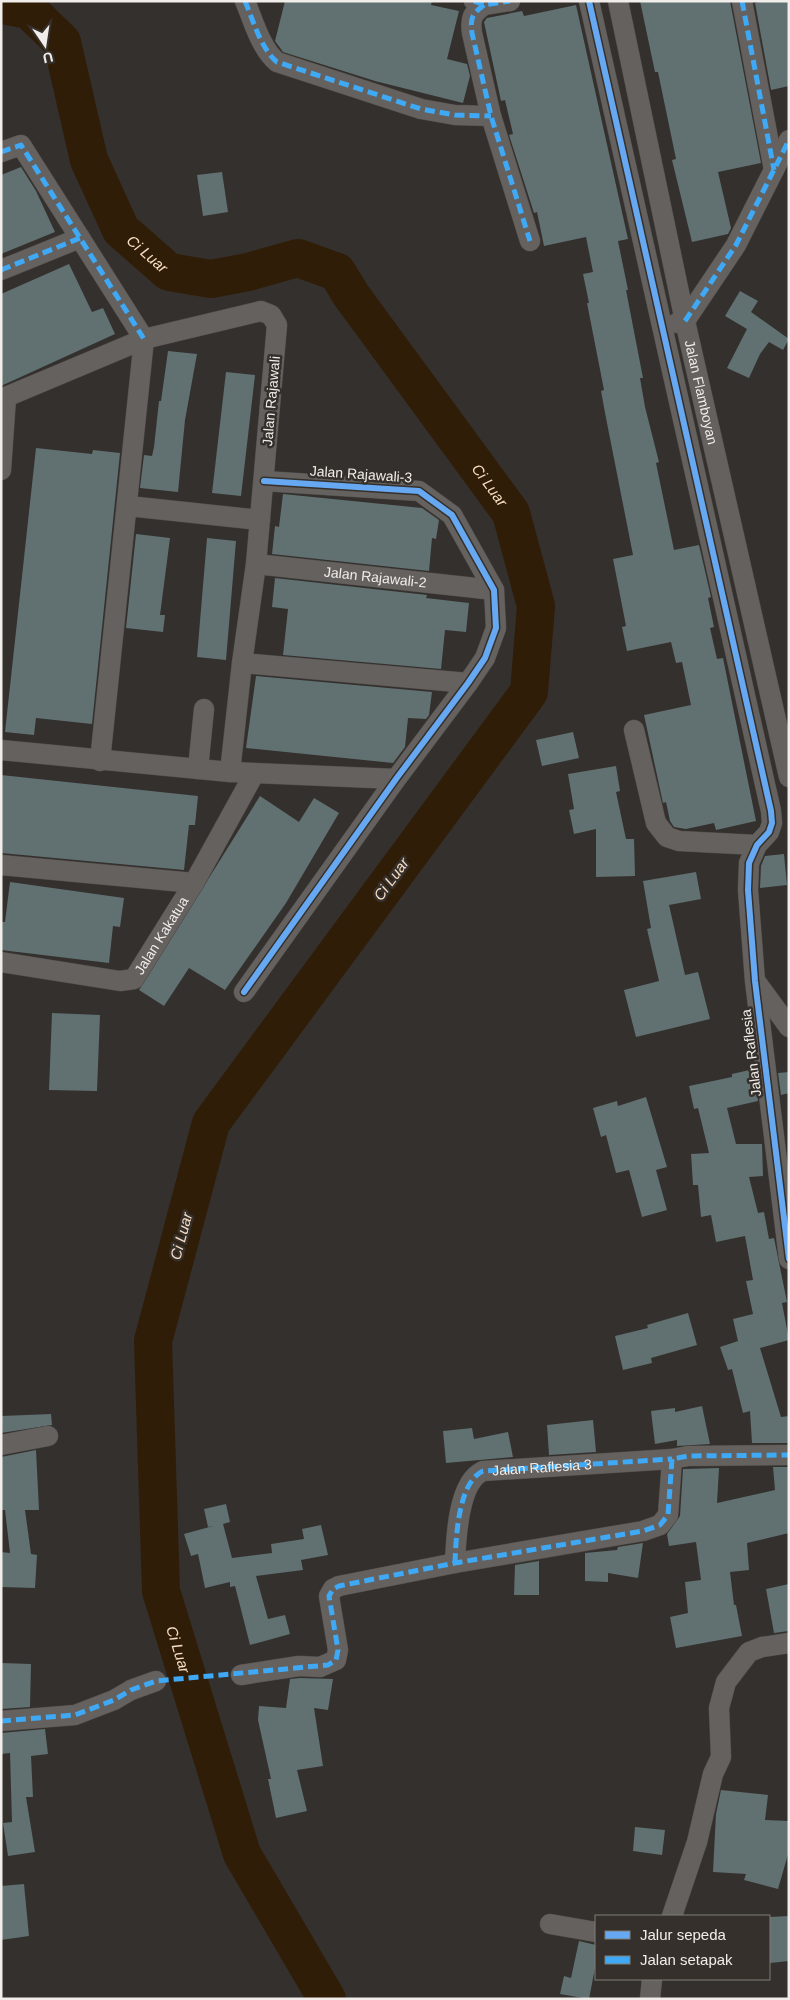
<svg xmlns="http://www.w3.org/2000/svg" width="790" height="2000" viewBox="0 0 790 2000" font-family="Helvetica,sans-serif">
<rect width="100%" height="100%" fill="#33302d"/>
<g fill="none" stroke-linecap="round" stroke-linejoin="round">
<path stroke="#301d07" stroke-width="38" id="s1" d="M1 5 29 10 62 42 89 160 121 230 169 272 211 279 248 272 298 258 337 272 351 295 511 513 536 606 529 692 211 1123 153 1341 161 1591 242 1854 327 1999"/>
</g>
<g fill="#617071">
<polygon points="285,1 432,1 431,5 459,11 447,59 467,64 470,76 463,103 375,81 283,52 275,41"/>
<polygon points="640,1 730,1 761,163 718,172 731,228 728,234 692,242 672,160 676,159 658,72 655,72"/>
<polygon points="764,1 789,1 789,86 771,90 755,3"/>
<polygon points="576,5 628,239 618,241 628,290 626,290 643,378 640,378 645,407 659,462 656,463 674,550 699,545 711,597 708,598 714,627 710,628 717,659 723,658 756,821 716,830 714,823 686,829 674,827 670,821 666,802 663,803 644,715 691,705 682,662 676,663 671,642 627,651 622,627 626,626 613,559 633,555 606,418 601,391 604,390 587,303 589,303 583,274 593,272 586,237 544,246 537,212 534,213 509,135 513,134 505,100 501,101 484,22 487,18 522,11 524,16"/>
<polygon points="21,167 36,191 55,232 1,254 1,175"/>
<polygon points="222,172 228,212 203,216 197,175"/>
<polygon points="69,264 92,312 103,308 115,334 1,386 1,294"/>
<polygon points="740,291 758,301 751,312 789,339 783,350 769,342 760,354 749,378 727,368 747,329 725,316"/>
<polygon points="168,351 197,354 185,420 178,492 140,488 144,455 152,456 154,447 159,401 161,401"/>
<polygon points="226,372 255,375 241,496 212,493"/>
<polygon points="36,448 92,454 93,450 120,453 92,724 36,718 34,735 5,732"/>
<polygon points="283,494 422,508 439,520 436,539 432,538 429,571 272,554 275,526 279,527"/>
<polygon points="136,534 170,538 160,615 165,615 163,632 126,628"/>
<polygon points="207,538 236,541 226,660 197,657"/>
<polygon points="275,578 427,595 426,598 469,603 466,632 445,630 441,669 283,655 288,609 272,607"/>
<polygon points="256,676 432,692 429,715 426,719 408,718 405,747 393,763 246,748"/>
<polygon points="573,732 579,758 542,766 536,740"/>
<polygon points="616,766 620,791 616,792 626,839 634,839 635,876 596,877 596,829 574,834 569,810 574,809 568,774"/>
<polygon points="1,775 198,796 195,825 189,825 184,870 1,853"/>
<polygon points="260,796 299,822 314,798 339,813 286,903 225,990 189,968 164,1006 139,990"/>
<polygon points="784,854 787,885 760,888 761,866 765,856"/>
<polygon points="696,872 701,899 669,905 685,975 698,972 710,1019 636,1037 624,990 659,981 647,929 651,928 643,881"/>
<polygon points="10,882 124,898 120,927 113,926 109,963 1,950 1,922 5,922"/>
<polygon points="52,1013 100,1015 97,1091 49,1090"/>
<polygon points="754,1069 758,1101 727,1108 736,1144 762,1144 763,1176 749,1177 758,1213 764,1212 769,1239 774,1238 787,1302 782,1303 789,1340 760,1348 781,1417 789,1416 789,1443 752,1443 750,1411 743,1413 732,1369 728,1370 720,1347 738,1341 733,1319 753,1314 746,1281 753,1280 745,1236 716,1242 711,1215 701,1217 698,1185 693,1185 691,1154 709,1153 698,1108 694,1109 689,1086 732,1077 732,1074"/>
<polygon points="789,1072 789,1093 781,1095 778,1073"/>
<polygon points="646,1097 667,1167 656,1170 667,1210 642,1217 629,1170 616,1173 606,1135 601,1137 593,1108 617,1101 618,1106"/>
<polygon points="688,1313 697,1345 651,1358 652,1363 623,1370 615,1336 648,1328 647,1325"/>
<polygon points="702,1406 710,1444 677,1446 677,1440 655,1444 651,1411 675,1408 675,1412"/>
<polygon points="51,1414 52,1425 1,1433 1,1416"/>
<polygon points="593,1420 596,1452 549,1455 547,1425"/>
<polygon points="472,1428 474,1439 508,1432 513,1457 446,1463 443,1431"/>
<polygon points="36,1450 39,1510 25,1510 31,1554 37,1555 35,1588 1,1587 1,1552 10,1553 5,1510 1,1510 1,1457"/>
<polygon points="773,1467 789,1467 789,1533 747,1543 749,1570 730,1572 734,1605 736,1605 742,1636 676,1648 670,1617 688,1613 685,1582 701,1580 696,1542 669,1546 667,1534 680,1516 683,1469 719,1468 717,1503 775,1490"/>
<polygon points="226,1504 230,1522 223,1524 232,1558 272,1553 271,1544 304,1539 302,1529 321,1525 328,1555 301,1560 303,1570 256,1576 268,1619 285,1615 290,1634 250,1645 235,1586 230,1587 230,1582 205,1588 198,1554 191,1556 184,1534 213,1526 208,1527 204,1509"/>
<polygon points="643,1543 638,1578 608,1573 608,1582 585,1581 585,1553 617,1550 618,1547"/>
<polygon points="539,1561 539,1595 514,1595 515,1565"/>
<polygon points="789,1584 789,1631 774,1633 766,1589"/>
<polygon points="2,1663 31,1664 30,1707 1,1709"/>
<polygon points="300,1678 333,1679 328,1710 314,1708 323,1766 297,1770 307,1811 276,1818 268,1779 271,1779 258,1720 259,1706 286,1708 290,1679"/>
<polygon points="45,1729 48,1754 31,1756 33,1797 26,1797 35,1852 8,1856 3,1823 12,1822 10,1753 1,1754 1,1733"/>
<polygon points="721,1790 768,1795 765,1820 789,1821 789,1851 778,1889 744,1880 746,1874 713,1872 716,1814"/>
<polygon points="635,1827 665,1830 662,1855 633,1851"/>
<polygon points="24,1884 29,1936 1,1940 1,1886"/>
<polygon points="789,1916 789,1961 770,1963 769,1917"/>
<polygon points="579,1941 596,1945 596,1963 589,1999 560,1994 564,1976 571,1978"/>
</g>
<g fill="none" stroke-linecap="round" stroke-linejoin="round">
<g stroke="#4e4b48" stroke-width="21">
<g id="street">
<path d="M245 1C253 20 261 49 277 62L421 109 455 115 491 116"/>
<polyline points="474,1 484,5 510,1"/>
<polyline points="589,1 771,811 772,823 769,832 757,845 749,863 748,890 755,981 789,1259"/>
<path id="s2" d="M618 1 685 321 789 777"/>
<polyline points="742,1 774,170"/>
<path d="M484 5C472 14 470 18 472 33L491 116 530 241"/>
<polyline points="1,152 21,145 144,339 100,761"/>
<polyline points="1,270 80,238"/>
<polyline points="677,323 685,321 736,245 789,140"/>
<polyline points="1,399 144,339 261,311 271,315 277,325 256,564 242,663 230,772"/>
<polyline points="1,470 6,398"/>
<polyline points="128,506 260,520"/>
<path id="s3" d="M256 564 494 590"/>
<polyline points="242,663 468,683"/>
<polyline points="634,730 656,823 667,837 679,841 757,845"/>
<polyline points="1,750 230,772 396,779"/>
<polyline points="198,769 204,709"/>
<polyline points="1,865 194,883"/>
<path id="s4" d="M1 962 120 981 134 979 194 883 254 774"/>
<polyline points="756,982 789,1027"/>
<polyline points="244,992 396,779 468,683 485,658 496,628 494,590 452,515 419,491 264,481"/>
<polyline points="1,1445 48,1436"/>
<path d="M455 1563C456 1538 458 1482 483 1471L672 1459"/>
<polyline points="241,1675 299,1666 320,1667 336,1660 338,1650 329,1596 333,1589 339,1586 455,1563 643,1531 660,1525 668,1515 672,1459 688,1456 789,1455"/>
<polyline points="1,1721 75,1715 114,1700 131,1690 156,1681"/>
<polyline points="672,1916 697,1842 713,1774 721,1757 719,1708 726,1682 749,1652 762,1647 789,1643"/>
<polyline points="550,1924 596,1932"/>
<polyline points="650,1999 652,1979"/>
</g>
</g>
<use href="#street" stroke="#64615f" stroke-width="20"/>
<g stroke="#3fa9f5" stroke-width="5" stroke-dasharray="10 5" stroke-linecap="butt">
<path d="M245 1C253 20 261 49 277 62L421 109 455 115 491 116"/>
<polyline points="474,1 484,5 510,1"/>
<polyline points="742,1 774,170"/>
<path d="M484 5C472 14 470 18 472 33L491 116 530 241"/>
<polyline points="1,152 21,145 144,339"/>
<polyline points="1,270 80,238"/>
<polyline points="685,321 736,245 789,140"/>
<path id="s5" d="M455 1563C456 1538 458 1482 483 1471L672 1459"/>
<polyline points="1,1721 75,1715 114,1700 131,1690 156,1681 328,1665 336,1660 338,1650 329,1596 333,1589 339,1586 455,1563 643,1531 660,1525 668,1515 672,1459 688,1456 789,1455"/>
</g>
<g stroke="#35302b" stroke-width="9">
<g id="cycleway">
<polyline points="589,1 771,811 772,823 769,832 757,845 749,863 748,890 755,981 789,1259"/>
<polyline points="244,992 396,779 468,683 485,658 496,628 494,590 452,515 419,491 264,481"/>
</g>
</g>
<use href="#cycleway" stroke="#66a8f1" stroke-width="6"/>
</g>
<g text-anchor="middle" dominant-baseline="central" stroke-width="5" stroke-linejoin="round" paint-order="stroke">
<g font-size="14" fill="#f1edea" stroke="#35302b">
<text stroke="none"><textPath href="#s2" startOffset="400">Jalan Flamboyan</textPath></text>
<text transform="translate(271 401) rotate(-85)">Jalan Rajawali</text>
<text transform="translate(361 474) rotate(4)">Jalan Rajawali-3</text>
<text stroke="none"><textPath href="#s3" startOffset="120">Jalan Rajawali-2</textPath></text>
<text stroke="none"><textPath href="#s4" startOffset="186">Jalan Kakatua</textPath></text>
<text transform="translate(751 1053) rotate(-97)">Jalan Raflesia</text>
<text stroke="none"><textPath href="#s5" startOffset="159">Jalan Raflesia 3</textPath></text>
</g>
<g font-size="15" font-style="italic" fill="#f9dec4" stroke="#35302b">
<text stroke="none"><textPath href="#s1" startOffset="308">Ci Luar</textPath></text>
<text stroke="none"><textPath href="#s1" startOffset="772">Ci Luar</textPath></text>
<text transform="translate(391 879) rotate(-54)">Ci Luar</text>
<text transform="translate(181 1236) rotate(-75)">Ci Luar</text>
<text stroke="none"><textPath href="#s1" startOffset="2062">Ci Luar</textPath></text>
</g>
</g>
<rect width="790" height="2000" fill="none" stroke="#f1edea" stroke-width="5"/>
<rect x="595" y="1915" width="175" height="65" fill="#35302b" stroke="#807c77"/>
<rect x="605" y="1931" width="25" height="8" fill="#66a8f1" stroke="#807c77"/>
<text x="640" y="1940" font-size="15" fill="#f1edea">Jalur sepeda</text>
<rect x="605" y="1956" width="25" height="8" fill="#3fa9f5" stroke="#807c77"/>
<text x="640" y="1965" font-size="15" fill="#f1edea">Jalan setapak</text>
<g transform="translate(45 45) rotate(167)" stroke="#35302b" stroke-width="4" paint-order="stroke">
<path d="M0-4L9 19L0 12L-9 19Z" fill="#f1edea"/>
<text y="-8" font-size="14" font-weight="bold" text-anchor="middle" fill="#f1edea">U</text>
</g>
</svg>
